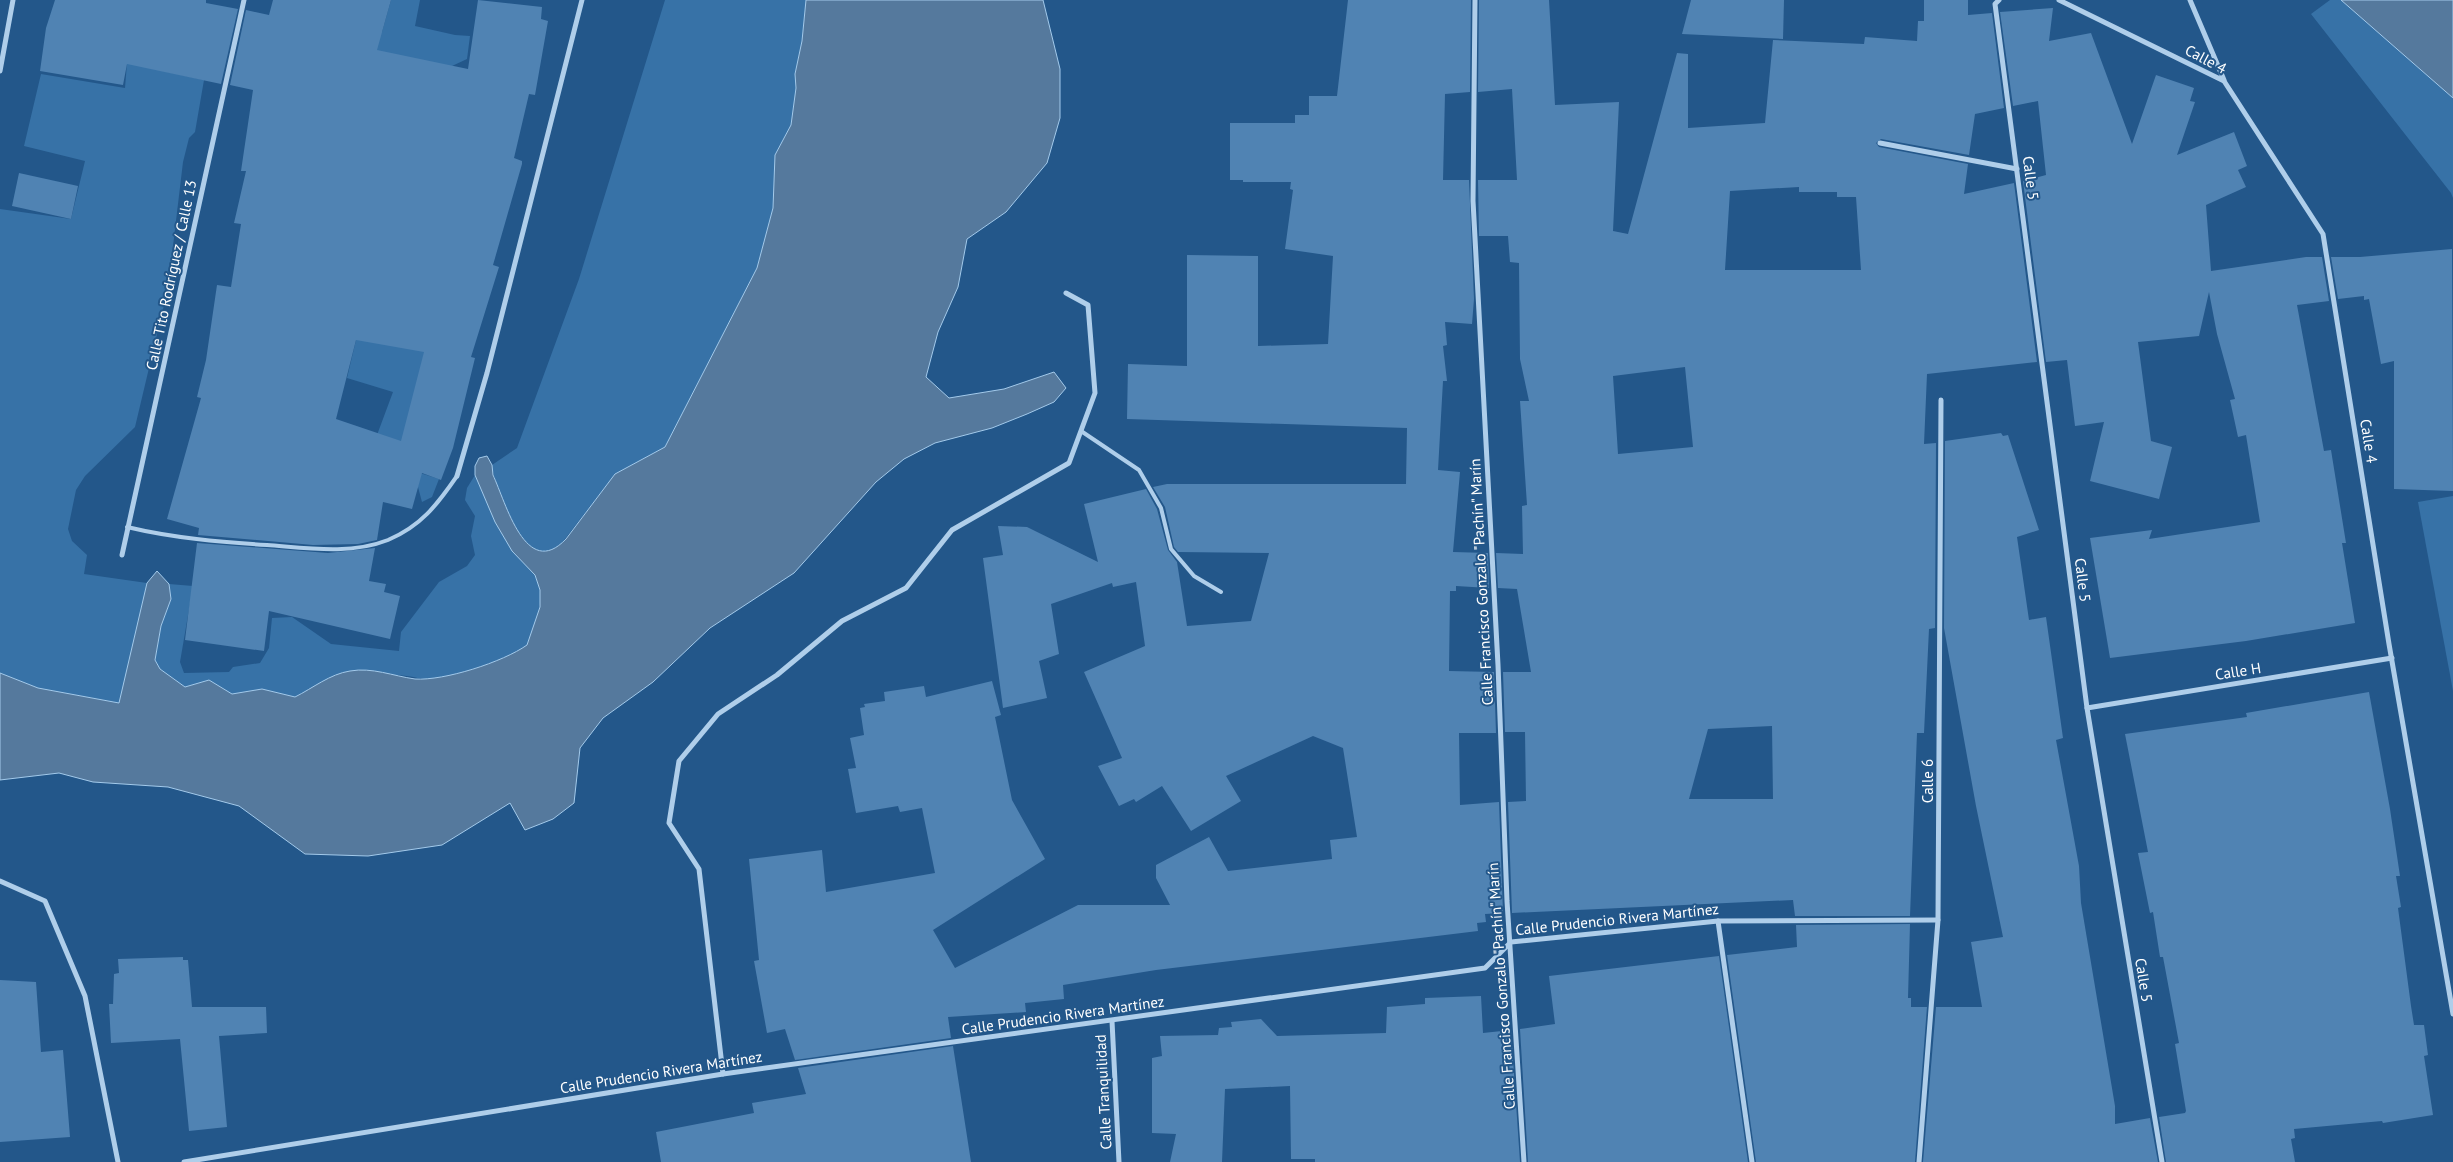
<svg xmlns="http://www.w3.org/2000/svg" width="2453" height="1162" viewBox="0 0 2453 1162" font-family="'PT Sans',sans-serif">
<rect width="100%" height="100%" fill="#23578a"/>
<g fill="#3772a7">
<polygon points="391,0 420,0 415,26 455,35 470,36 467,59 452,66 334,77 361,26 382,32"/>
<path d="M665 0H806L802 41 795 74 796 88 791 125 775 155 773 208 757 268 665 447 615 474 558 548C550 551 540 554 532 548 517 539 493 483 492 465L517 448 579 279Z"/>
<polygon points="2330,0 2341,0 2453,98 2453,198 2451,193 2311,14"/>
<polygon points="127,63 204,80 195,132 189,138 183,162 168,288 135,427 85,476 76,490 68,529 72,541 87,555 84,574 147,583 120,703 38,688 0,673 0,209 71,219 85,161 24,146 41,74 125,88"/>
<polygon points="445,219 420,473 439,479 432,497 422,502 418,487 361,478 393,392 347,378 356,340"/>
<path d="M475 475C483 490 488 505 495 521 506 545 536 563 540 590 542 604 536 634 527 645 516 658 452 676 434 679 420 680 406 674 393 675 364 677 335 686 306 691L295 697 262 689 232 694 209 680 185 687 160 669 155 660 161 626 171 599 169 584 193 586 180 662 184 673 229 672 233 667 260 663 269 648 272 618 292 617 331 644 399 651 401 632 439 582 467 566 475 555 471 536 475 516 465 500 467 488Z"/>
<polygon points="2453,496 2453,691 2418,502"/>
</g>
<g fill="#55799d" stroke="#a3caeb">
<path d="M806 0H1043L1060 69V118L1047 163 1006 212 967 239 958 287 938 332 926 377 949 398 1004 389 1054 372 1066 388 1054 402 1027 414 992 428 935 443 904 459 876 482 794 573 710 628 653 682 603 718 580 748 574 803 553 819 525 830 510 803 442 845 368 856 305 854 239 806 168 787 93 782 59 773 0 780V673L38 688 119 703 147 583 157 571 169 584 171 599 161 626 155 660 160 669 185 687 209 680 232 694 262 689 295 697C313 688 330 674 350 671 372 667 393 676 415 679 444 681 503 662 527 645L540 607V590L535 575 512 551 495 522 475 475V466L479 458 487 456 492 465 493 475C506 503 526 581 566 539L615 474 665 447 757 268 773 208 775 155 791 125 796 88 795 74 802 41Z"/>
<polygon points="2341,0 2453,0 2453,98"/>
</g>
<g fill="#5083b3" fill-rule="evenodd">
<polygon points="55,0 206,0 206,3 238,9 221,84 127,64 123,85 40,71 46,28"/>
<path d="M273 0H391L377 50 468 69 478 0 542 7 541 19 548 21 535 95 529 94 514 158 522 161V164L493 265 499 267 471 357 475 358 453 448 441 480 422 473 412 509 383 502 377 540 358 544 313 545 198 535 199 528 167 519 201 398 197 397 206 360 217 285 231 287 241 224 234 223 246 171H241L253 90 230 85 246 10 269 15ZM356 340 424 352 401 441 336 419Z"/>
<polygon points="1348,0 1471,0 1470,92 1445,94 1443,180 1469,180 1474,299 1472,324 1445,322 1447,345 1443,346 1447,381 1443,381 1438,470 1460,472 1453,552 1488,553 1489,588 1456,586 1456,591 1450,591 1449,671 1494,672 1496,733 1459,733 1460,805 1499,802 1503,913 1485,914 1486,922 1477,923 1478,931 1156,970 1063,985 1064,999 1025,1003 1026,1012 948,1017 951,1038 795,1060 785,1029 767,1033 754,961 759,960 749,859 822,850 826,892 935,873 922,808 900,812 898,806 856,813 848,769 856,768 850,738 864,735 860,708 865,707 864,704 885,701 884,692 924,686 926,697 992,681 1001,715 995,717 1012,800 1045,859 933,930 955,968 1078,905 1170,905 1156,878 1156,865 1209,837 1228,871 1332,859 1330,840 1357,837 1343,748 1313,736 1226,776 1241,801 1191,831 1162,786 1136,802 1134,799 1119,806 1098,766 1122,758 1084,672 1145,646 1136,582 1113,587 1112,583 1051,604 1059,654 1039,661 1047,698 1003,708 983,558 1003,555 998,526 1027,527 1098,562 1084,504 1146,489 1157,509 1168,550 1177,562 1187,626 1251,621 1269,553 1178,552 1174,547 1165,507 1153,487 1167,484 1406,484 1407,428 1127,419 1128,364 1187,366 1187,255 1258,256 1258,346 1328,344 1333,256 1285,249 1293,190 1290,189 1291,182 1243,182 1243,180 1230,180 1230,123 1295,123 1295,115 1309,115 1309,96 1337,96"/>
<path d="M1479 0H1549L1555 105 1619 102 1613 231 1628 234 1677 53 1688 54V128L1765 123 1773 40 1864 44 1865 37 1917 41 1918 21H1924V0H1968V15L1992 13 2004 108 1975 114 1969 155 1881 139 1876 143 1879 147 1968 164 1964 194 2014 183 2037 362 1927 374 1924 444 1936 443 1935 628 1929 629 1924 733H1917L1910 916H1795L1793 900 1512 913 1508 802 1526 801 1525 732H1505L1503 672H1531L1517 589 1498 588 1496 553 1523 554 1522 506 1527 505 1520 401H1529L1520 359 1519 263 1510 262 1508 236H1479L1478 180H1517L1512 89 1478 92ZM1799 187V192H1837V197H1856L1861 270H1725L1730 191ZM1685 367 1693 447 1618 454 1613 376ZM1772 726 1773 799H1689L1708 729Z"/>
<polygon points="1691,0 1784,0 1783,39 1682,34"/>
<polygon points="2053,8 2049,41 2091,33 2132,144 2156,75 2194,88 2190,101 2195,102 2177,155 2234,132 2247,166 2238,170 2246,187 2206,205 2211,271 2306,257 2322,257 2329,301 2297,305 2324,451 2331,450 2346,543 2342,543 2355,623 2246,641 2110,658 2090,538 2152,530 2149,539 2260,522 2246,435 2238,437 2230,400 2235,399 2217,334 2209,292 2199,336 2138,342 2151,441 2172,447 2159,499 2090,481 2104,422 2075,426 2067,360 2046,362 2023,181 2046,175 2038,101 2013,106 2000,12"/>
<polygon points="19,173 78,186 71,219 12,206"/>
<polygon points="2452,249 2453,491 2394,489 2394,361 2381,364 2369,299 2364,300 2364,296 2338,299 2331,257 2360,257"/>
<polygon points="2001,433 2003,436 2008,435 2039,530 2017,537 2029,620 2046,617 2063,738 2056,740 2079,866 2081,903 2115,1106 2115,1124 2150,1118 2158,1162 1923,1162 1936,1007 1982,1007 1971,942 2003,937 1976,806 1944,628 1945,441"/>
<polygon points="197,543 328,553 375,548 369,581 386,584 384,592 400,596 390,639 269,611 264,651 185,640"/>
<polygon points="2369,692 2390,809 2400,876 2396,876 2401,907 2398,908 2411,1006 2414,1025 2424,1025 2428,1055 2424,1056 2433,1115 2383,1123 2382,1121 2294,1129 2295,1138 2291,1139 2295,1162 2166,1162 2159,1117 2185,1113 2186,1111 2175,1044 2179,1043 2163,957 2160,957 2153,912 2150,913 2138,853 2148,852 2125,734 2247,717 2246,713"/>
<polygon points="1910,924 1908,998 1911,998 1911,1007 1927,1007 1915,1162 1756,1162 1727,955 1797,947 1796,925"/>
<polygon points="1719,956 1748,1162 1528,1162 1520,1029 1555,1024 1549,976"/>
<polygon points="183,957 183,960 188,960 192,1007 266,1007 267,1033 219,1036 227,1127 189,1131 180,1039 111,1043 109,1004 113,1004 114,974 119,973 118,959"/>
<polygon points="0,980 36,982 41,1052 63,1050 70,1137 0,1142"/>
<polygon points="1481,996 1483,1033 1511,1030 1520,1162 1315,1162 1315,1159 1291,1159 1290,1086 1225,1089 1222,1162 1170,1162 1176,1134 1152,1133 1152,1058 1162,1056 1160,1036 1218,1035 1219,1028 1232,1027 1231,1022 1261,1019 1277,1036 1386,1033 1387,1007 1425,1004 1425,998"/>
<polygon points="953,1046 971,1162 661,1162 656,1132 754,1113 752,1103 806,1094 798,1068"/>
</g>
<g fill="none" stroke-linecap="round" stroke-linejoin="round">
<g stroke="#afceea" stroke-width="4">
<polyline points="1081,431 1139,470 1161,508 1171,549 1194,576 1221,592"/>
<path d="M127 527C173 538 220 542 267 545 307 548 350 555 388 540 421 526 437 505 457 476"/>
</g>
<g stroke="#afceea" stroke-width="5">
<polyline points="1475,0 1473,201 1498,665 1507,901 1524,1162"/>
<polyline points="1999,0 1995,4 2087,708 2162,1162"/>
<polyline points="2059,0 2224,81 2323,234 2389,644 2453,1014"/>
<polyline points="2190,0 2224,80"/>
<polyline points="0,71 13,0"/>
<polyline points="1880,143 2017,169"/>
<polyline points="457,476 487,373 582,0"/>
<polyline points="122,555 244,0"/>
<polyline points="2087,708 2392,658"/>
<polyline points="0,881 45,901 85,996 118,1162"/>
<polyline points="1718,921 1752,1162"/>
<polyline points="1112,1021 1119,1162"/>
<polyline points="723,1074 699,869 669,823 679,761 718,714 777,675 842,621 906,588 952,530 1069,463 1095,393 1088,305 1066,293"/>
<polyline points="184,1162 723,1074 1485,968 1511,942 1718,921 1938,920"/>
<polyline points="1919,1162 1938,920 1941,400"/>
</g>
</g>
<g text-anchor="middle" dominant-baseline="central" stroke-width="4" stroke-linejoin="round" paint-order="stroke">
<g font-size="15" fill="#fff" stroke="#23578a">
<text transform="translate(2206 59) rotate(28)">Calle 4</text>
<text transform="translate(2031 178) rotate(83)">Calle 5</text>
<text transform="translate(171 275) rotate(-78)">Calle Tito Rodríguez / Calle 13</text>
<text transform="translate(2369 441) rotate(81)">Calle 4</text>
<text transform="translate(2083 580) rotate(83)">Calle 5</text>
<text transform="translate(1481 582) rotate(-93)">Calle Francisco Gonzalo "Pachín" Marín</text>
<text transform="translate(2238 671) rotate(-9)">Calle H</text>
<text transform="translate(1927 781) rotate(-90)">Calle 6</text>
<text transform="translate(1617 919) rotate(-6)">Calle Prudencio Rivera Martínez</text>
<text transform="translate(2144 980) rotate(81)">Calle 5</text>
<text transform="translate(1501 986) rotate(-94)">Calle Francisco Gonzalo "Pachín" Marín</text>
<text transform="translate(1063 1015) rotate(-8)">Calle Prudencio Rivera Martínez</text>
<text transform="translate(661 1072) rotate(-9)">Calle Prudencio Rivera Martínez</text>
<text transform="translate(1103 1092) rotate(-93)">Calle Tranquilidad</text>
</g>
</g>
</svg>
